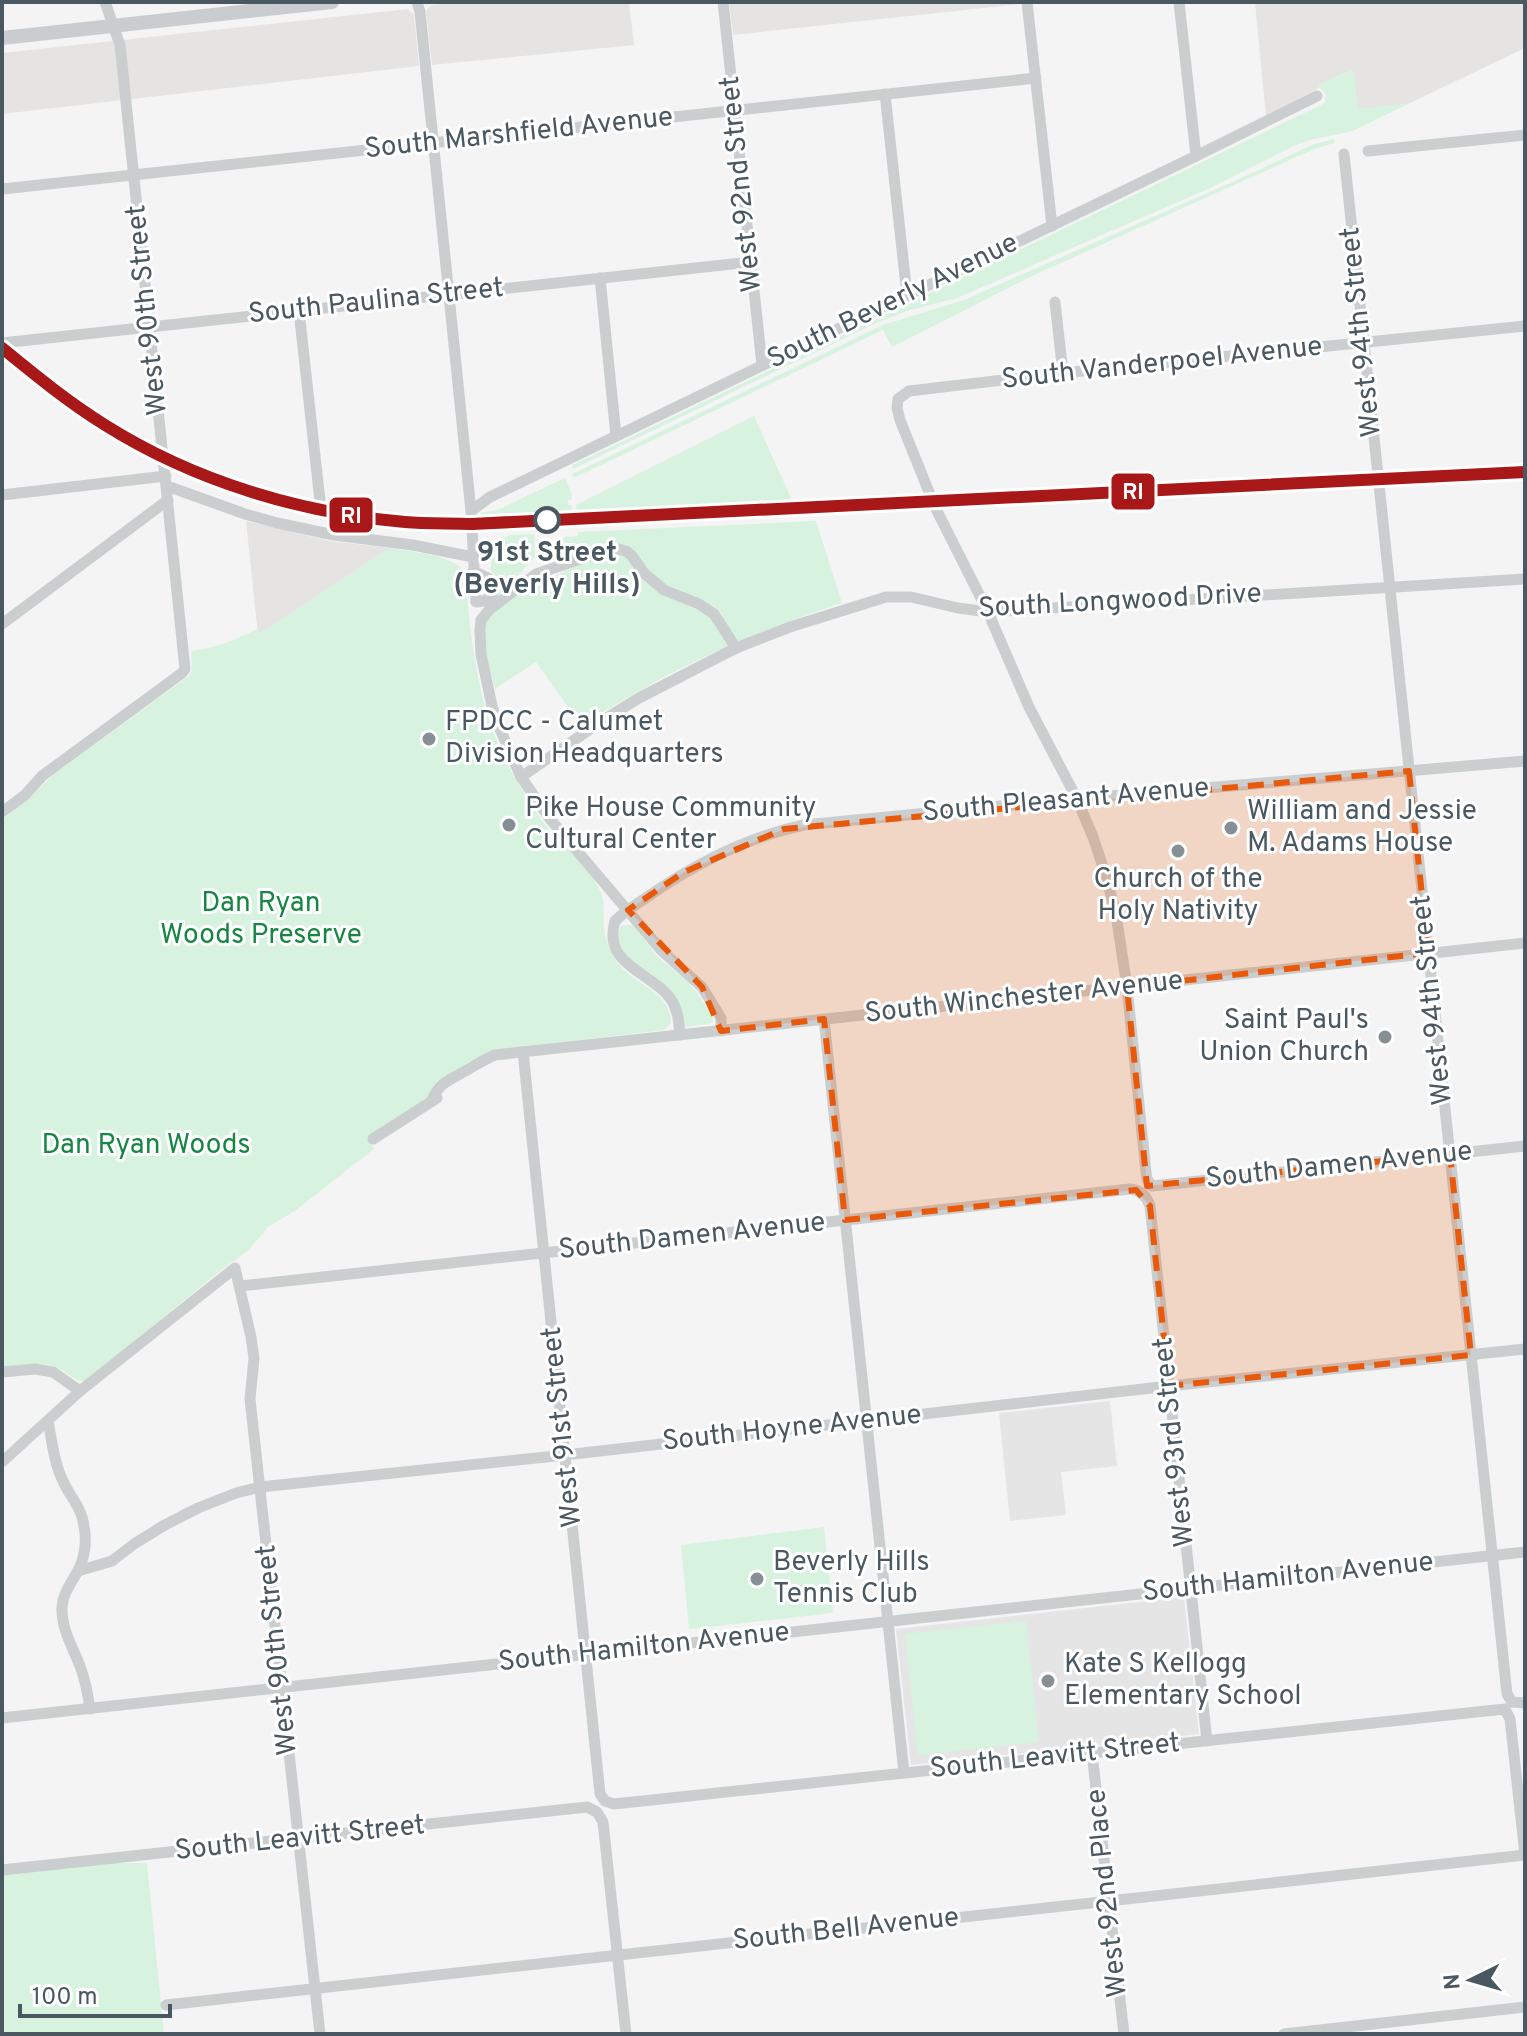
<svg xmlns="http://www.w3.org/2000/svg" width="1527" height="2036" viewBox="0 0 1527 2036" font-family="Overpass,sans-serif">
<rect width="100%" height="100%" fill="#f4f4f4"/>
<g fill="#e5e4e2">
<polygon points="463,2 629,2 634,45 432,65 426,11 431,5"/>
<polygon points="729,2 1020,2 1020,4 733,35"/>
<polygon points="1255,2 1525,2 1525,48 1408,104 1357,110 1353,71 1344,73 1319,85 1319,88 1266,116"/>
<polygon points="408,9 414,15 419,66 2,114 2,53"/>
<polygon points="246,521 330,541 390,548 258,635"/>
</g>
<g fill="#e6e5e6">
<polygon points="1110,1401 1117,1466 1061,1472 1066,1515 1010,1521 999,1413"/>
<polygon points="1184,1597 1199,1734 911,1765 896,1629"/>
</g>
<g fill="#d8f2e0">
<polygon points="1354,71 1358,109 1408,104 1353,131 1310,140 1294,146 1208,189 957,298 907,311 872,325 573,469 573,465 1321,105 1325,102 1326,95 1323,90 1319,88 1318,85 1344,73"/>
<polygon points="1334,139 1334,143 1312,150 1034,275 892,347 883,330 574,478 572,474 883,325 964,300 1239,179 1312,145"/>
<polygon points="754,416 792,500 577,512 576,505"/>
<polygon points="565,478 571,492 572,499 568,500 568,505 571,505 572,512 546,513 545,508 536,508 536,514 481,515 481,513 497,510"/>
<path d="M816 521 842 603C749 633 663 672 582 726L536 662 495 689C491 669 480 642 486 622 493 601 544 580 564 572L562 539 564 537 578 536V532Z"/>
<path d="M534 534 535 557 515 579 495 599C501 589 502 580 491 571V545L510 535Z"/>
<path d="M390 548C408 551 447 555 460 567 467 574 466 587 467 596 471 640 477 684 491 727 504 762 525 797 547 827 562 845 594 872 601 893 606 906 602 921 605 935 608 948 615 962 625 971 643 987 671 995 671 1023L664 1030 495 1050 425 1102 369 1137 374 1149 296 1210 268 1227 248 1251 221 1270 85 1382C74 1381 66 1371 56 1367 39 1360 19 1366 2 1367V820L26 801 53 775 189 676 192 670 191 651C215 648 235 640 257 629L258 635Z"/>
<path d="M625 925H633L659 958 686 980 698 994 713 1019 712 1023 687 1027 684 1026C678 1013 674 995 664 985 647 966 622 965 618 934L621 926Z"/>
<polygon points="824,1527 833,1613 689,1629 681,1545"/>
<polygon points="1026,1621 1039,1742 918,1755 905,1634"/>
<polygon points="106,1863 147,1863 164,2034 2,2034 2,1875"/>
</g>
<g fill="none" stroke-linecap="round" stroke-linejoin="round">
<g stroke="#cbcecf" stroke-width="11">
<polyline points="417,2 420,12 471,511 476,602 485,601 493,594 493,582 488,578 473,571"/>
<polyline points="723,2 762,365"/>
<polyline points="1027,2 1052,226"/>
<polyline points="1179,2 1196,156"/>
<polyline points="885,94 907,295"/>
<polyline points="1368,151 1525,135"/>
<polyline points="1344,154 1507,1694 1512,1702 1525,1703"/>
<polyline points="2,189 1036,78"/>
<polyline points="600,278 616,436"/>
<polyline points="1055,302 1063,373"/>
<polyline points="299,311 320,501"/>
<polyline points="1525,326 1063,373 909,391 898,399 897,408 900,420 935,507 988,612 1029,707 1077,799 1093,837 1106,876 1116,914 1127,987 1146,1172 1147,1179 1152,1186 1525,1146"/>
<polyline points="2,343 751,262"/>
<polyline points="167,486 245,514 277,523 334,535 413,545 473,557"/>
<polyline points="2,495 166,476"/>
<polyline points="471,511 490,497 1196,156 1317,96"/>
<polyline points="2,624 168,500"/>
<polyline points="521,777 599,723 639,698 736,648 790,627 886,597 911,597 958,608 988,612 1525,579"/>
<polyline points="2,812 25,795 42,776 182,673 185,669 121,54 120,45 105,2"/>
<polyline points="824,1019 904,1773"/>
<polyline points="721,1031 721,1018 702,987 662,951 550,819 521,777 500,729 492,706 481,654 480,630 481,620 489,610 536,574 598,553 618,549 626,551 632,556 644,573 664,590 699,604 714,614 736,648"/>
<path d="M680 1035C679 1022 678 1009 670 998 651 972 602 965 615 921 627 909 642 901 656 891 701 861 751 836 804 825L1063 800 1525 761"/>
<polyline points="523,1052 600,1794 605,1801 614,1804 1505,1709 1510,1719 1525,1855"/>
<path d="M432 1100C439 1084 446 1082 460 1074 472 1068 482 1060 495 1055L1525 943"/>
<polyline points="373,1139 437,1098"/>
<path d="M240 1286 1130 1189C1140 1190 1147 1196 1150 1206L1207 1741"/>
<polyline points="2,1372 35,1369 53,1372 80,1391"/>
<path d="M48 1421C52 1441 54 1463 63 1481 70 1497 82 1508 84 1526 87 1541 85 1560 76 1574 70 1585 63 1594 62 1607 61 1628 73 1648 80 1666 85 1680 88 1694 90 1709"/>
<polyline points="2,1462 80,1391 235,1268 251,1337 254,1358 250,1399 320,2034"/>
<polyline points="78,1571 112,1561 134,1544 163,1526 198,1508 236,1493 260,1487 565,1455 1169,1386 1525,1349"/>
<polyline points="2,1718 1525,1552"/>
<polyline points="1092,1753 1124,2034"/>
<polyline points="2,1870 587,1807 597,1812 603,1822 626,2034"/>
<polyline points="166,2005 1525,1855"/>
<polyline points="1284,2034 1525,2007"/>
</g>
<polyline stroke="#c9cdcf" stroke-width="14" points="2,38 332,2"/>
<g stroke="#fff" stroke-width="18">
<path id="rail-1" d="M2 348C35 375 68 402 105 425 194 481 300 513 405 522 427 524 450 523 472 524L1525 472"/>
</g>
<use href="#rail-1" stroke="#a81818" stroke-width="12"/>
</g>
<path fill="#e8590c" fill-opacity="0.2" stroke="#e8590c" stroke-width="6" stroke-dasharray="16 10" stroke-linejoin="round" d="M1409 771 1428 953 1127 987 1147 1186 1450 1154 1471 1355 1169 1386 1150 1206 1136 1190 845 1220 824 1019 721 1031 702 987 628 910 684 872 784 829Z"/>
<circle fill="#fff" stroke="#4a5861" stroke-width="4" cx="547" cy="520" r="12"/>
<g fill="#868f94" stroke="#fff" stroke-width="3">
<circle cx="429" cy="739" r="8"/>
<circle cx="509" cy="825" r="8"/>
<circle cx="1231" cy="828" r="8"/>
<circle cx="1178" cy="851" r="8"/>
<circle cx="1385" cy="1037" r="8"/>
<circle cx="757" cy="1579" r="8"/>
<circle cx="1048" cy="1681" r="8"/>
</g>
<g text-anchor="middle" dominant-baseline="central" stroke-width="6" stroke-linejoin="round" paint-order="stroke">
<g font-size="28" fill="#4a5861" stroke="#fff">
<text transform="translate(519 134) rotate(-6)">South Marshfield Avenue</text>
<text transform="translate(742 184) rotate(-96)">West 92nd Street</text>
<text transform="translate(376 302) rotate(-6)">South Paulina Street</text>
<text transform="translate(893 302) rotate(-26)">South Beverly Avenue</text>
<text transform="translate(148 310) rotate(-96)">West 90th Street</text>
<text transform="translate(1362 332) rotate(-96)">West 94th Street</text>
<text transform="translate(1162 364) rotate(-6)">South Vanderpoel Avenue</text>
<text transform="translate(1120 602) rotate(-3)">South Longwood Drive</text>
<text transform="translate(1066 801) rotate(-5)">South Pleasant Avenue</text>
<text transform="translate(1024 998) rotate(-6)">South Winchester Avenue</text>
<text transform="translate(1433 1000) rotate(-96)">West 94th Street</text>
<text transform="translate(1339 1166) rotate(-6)">South Damen Avenue</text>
<text transform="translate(692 1237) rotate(-6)">South Damen Avenue</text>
<text transform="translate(563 1427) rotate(-96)">West 91st Street</text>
<text transform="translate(792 1429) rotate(-6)">South Hoyne Avenue</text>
<text transform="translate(1175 1442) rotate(-96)">West 93rd Street</text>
<text transform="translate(1288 1578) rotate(-6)">South Hamilton Avenue</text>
<text transform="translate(644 1648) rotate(-6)">South Hamilton Avenue</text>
<text transform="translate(278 1650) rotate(-96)">West 90th Street</text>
<text transform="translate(1055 1757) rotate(-6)">South Leavitt Street</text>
<text transform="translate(300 1839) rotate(-6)">South Leavitt Street</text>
<text transform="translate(1108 1893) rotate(-96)">West 92nd Place</text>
<text transform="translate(846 1930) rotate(-6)">South Bell Avenue</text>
</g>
<g font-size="28" font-weight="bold" fill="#4a5861" stroke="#fff">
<text x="547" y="554">91st Street<tspan x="547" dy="32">(Beverly Hills)</tspan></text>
</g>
<g font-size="28" fill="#4a5861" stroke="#fff" text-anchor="start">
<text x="445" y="723">FPDCC - Calumet<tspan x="445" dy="32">Division Headquarters</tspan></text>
<text x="525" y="809">Pike House Community<tspan x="525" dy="32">Cultural Center</tspan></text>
<text x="1247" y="812">William and Jessie<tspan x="1247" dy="32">M. Adams House</tspan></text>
<text x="1178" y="880" text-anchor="middle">Church of the<tspan x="1178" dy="32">Holy Nativity</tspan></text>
<text x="1369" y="1021" text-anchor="end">Saint Paul's<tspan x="1369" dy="32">Union Church</tspan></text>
<text x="773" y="1563">Beverly Hills<tspan x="773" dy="32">Tennis Club</tspan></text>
<text x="1064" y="1665">Kate S Kellogg<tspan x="1064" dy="32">Elementary School</tspan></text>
</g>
<g font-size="28" fill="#168642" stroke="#fff">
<text x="261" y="904">Dan Ryan<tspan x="261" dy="32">Woods Preserve</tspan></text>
<text x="146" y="1146">Dan Ryan Woods</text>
</g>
</g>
<g stroke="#fff" stroke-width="3">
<rect x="1110" y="472" width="46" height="39" rx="8" fill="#a81818"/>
<rect x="328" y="496" width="46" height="38" rx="8" fill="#a81818"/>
</g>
<g font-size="22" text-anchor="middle" font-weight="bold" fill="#fff">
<text x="1133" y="499">RI</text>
<text x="351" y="523">RI</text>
</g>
<rect width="1527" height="2036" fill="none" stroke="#4a5861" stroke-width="8"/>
<g transform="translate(1471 1980) rotate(265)" stroke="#ffffff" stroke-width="6" paint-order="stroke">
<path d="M0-6L14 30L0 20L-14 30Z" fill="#4a5861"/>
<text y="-12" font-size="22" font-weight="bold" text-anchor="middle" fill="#4a5861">N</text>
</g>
<path d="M20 2004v12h150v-12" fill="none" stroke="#4a5861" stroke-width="4"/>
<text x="32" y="2004" font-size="24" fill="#4a5861" stroke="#ffffff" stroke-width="6" paint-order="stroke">100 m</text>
</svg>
